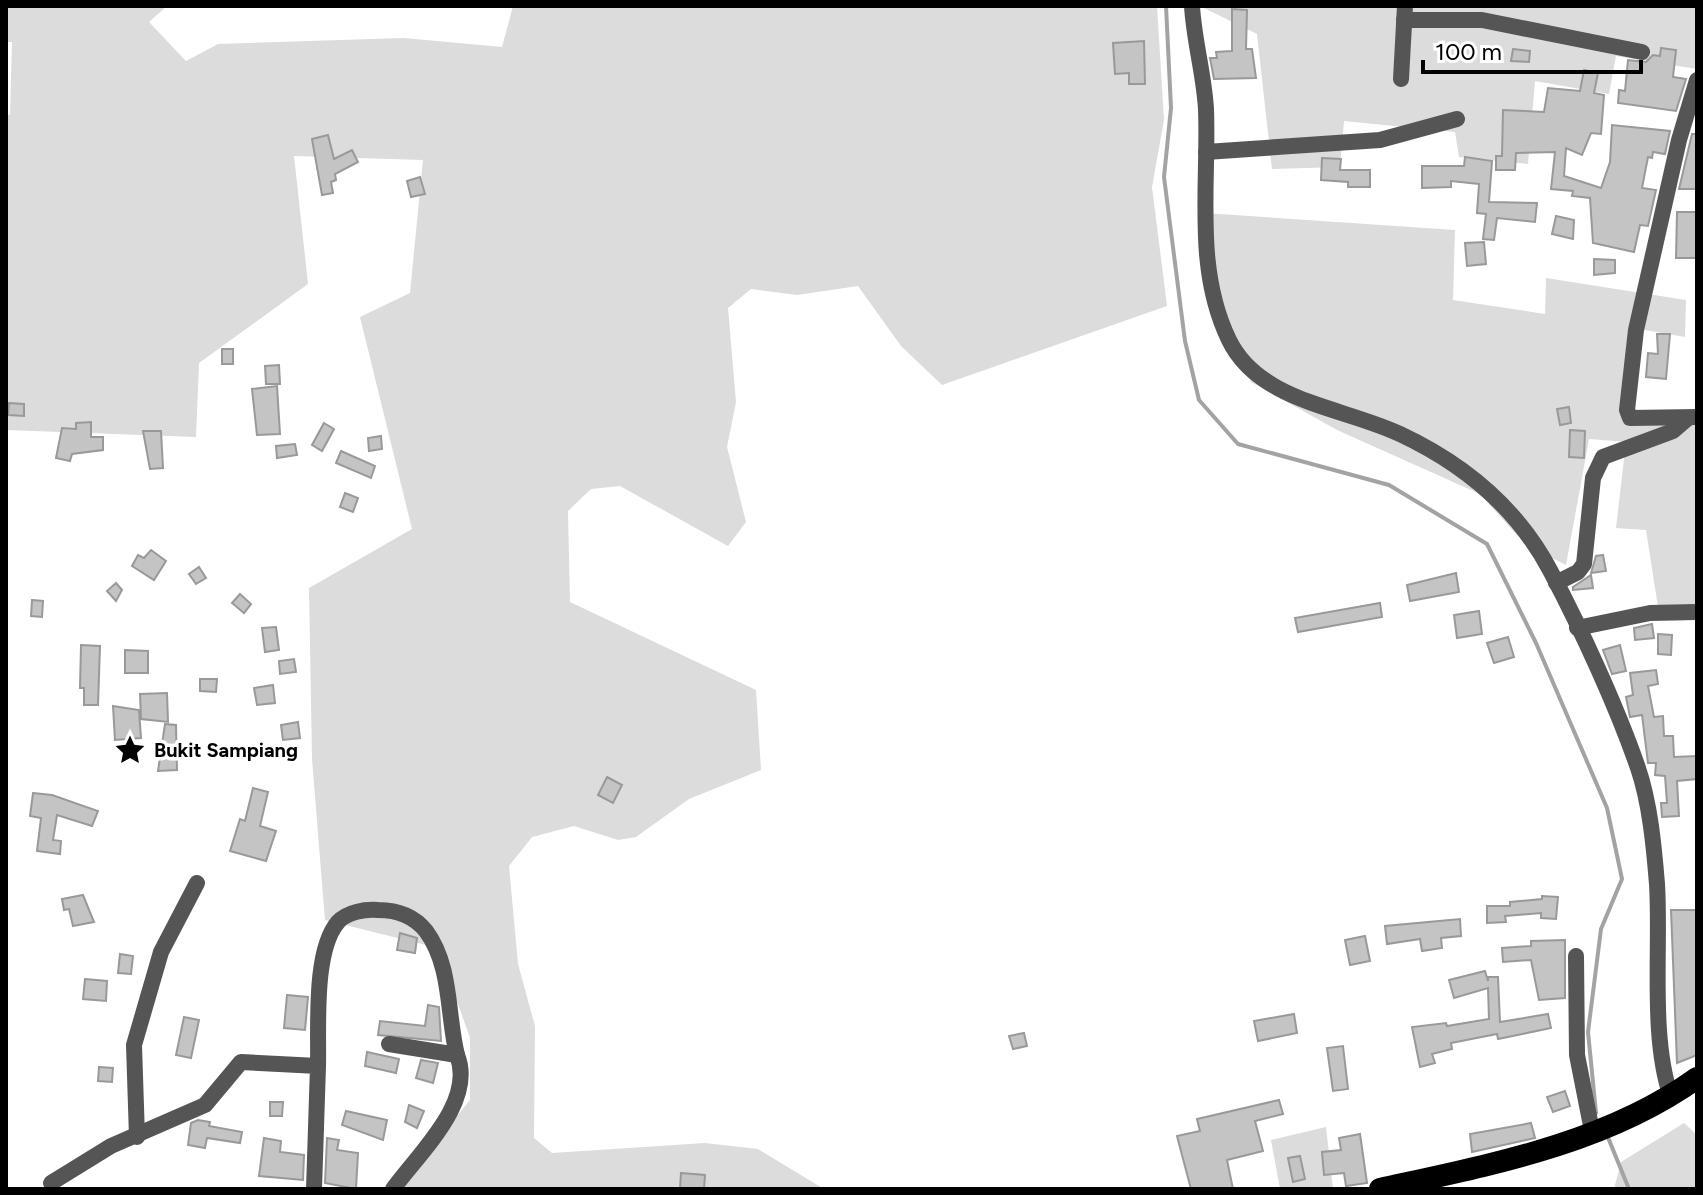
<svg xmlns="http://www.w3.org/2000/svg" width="1703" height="1195" viewBox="0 0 1703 1195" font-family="Figtree,sans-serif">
<rect width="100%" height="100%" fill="#fff"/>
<g fill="#dcdcdc">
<polygon points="6,6 167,6 149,22 186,61 218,44 404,38 502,47 513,6 1157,6 1164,120 1152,187 1167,306 942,385 901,346 858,286 797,295 751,289 728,308 736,402 727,447 746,522 728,546 620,486 591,489 568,511 570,602 756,690 761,770 689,799 636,837 618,840 574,826 532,837 509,866 518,964 535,1026 534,1138 552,1153 705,1143 758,1149 824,1189 397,1189 470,1100 470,1038 438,948 325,920 312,759 309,588 412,529 360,317 410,293 423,160 294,156 308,284 199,363 196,437 6,430 6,114 10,115 12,42 6,42"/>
<polygon points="1200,6 1697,6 1697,69 1616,56 1609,94 1535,81 1528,164 1459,157 1455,132 1344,121 1340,167 1272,169 1257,34"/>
<polygon points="1204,213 1455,230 1453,300 1545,314 1546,278 1686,300 1685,337 1639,329 1631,413 1697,414 1697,613 1658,607 1646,530 1616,528 1626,442 1589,439 1566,565 1525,544 1480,494 1337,430 1251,382 1216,318"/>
<polygon points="1684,1123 1697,1135 1697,1189 1614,1189 1621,1162"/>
<polygon points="1326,1127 1333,1189 1280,1189 1271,1140"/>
</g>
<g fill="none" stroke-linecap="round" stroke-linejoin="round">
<g stroke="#a3a3a3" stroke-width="4">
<polyline points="1166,6 1171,108 1164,177 1185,341 1199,400 1238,444 1389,485 1487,544 1536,643 1607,808 1622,879 1601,929 1588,1032 1596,1113"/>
<polyline points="1607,1135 1629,1189"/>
</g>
</g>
<g fill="#c4c4c4" stroke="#999" stroke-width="2">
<polygon points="1232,9 1247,10 1246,49 1252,49 1256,78 1214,79 1210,58 1217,58 1216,52 1232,51"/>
<polygon points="1144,41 1145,84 1129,84 1129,73 1115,74 1113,43"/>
<polygon points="1661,48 1676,50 1673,77 1686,79 1676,111 1618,103 1619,90 1625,91 1628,60 1646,62 1653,55 1660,56"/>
<polygon points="1513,49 1530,51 1529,62 1511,61"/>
<polygon points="1584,70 1598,73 1594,93 1604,95 1601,134 1591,133 1582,155 1566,148 1564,176 1601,188 1610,162 1612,125 1670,131 1665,154 1653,152 1652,158 1648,157 1642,188 1656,190 1648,226 1640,225 1634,252 1593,243 1590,198 1572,196 1573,191 1551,189 1555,152 1516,153 1515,170 1496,170 1496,156 1502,156 1503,110 1544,112 1548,88 1580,91"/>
<polygon points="1692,134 1697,134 1696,189 1679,189"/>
<polygon points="328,135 334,159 352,150 358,162 335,174 336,180 331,182 333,193 322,195 312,139"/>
<polygon points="1465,157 1492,161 1489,202 1537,203 1535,222 1497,218 1494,240 1483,239 1486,214 1477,213 1479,184 1451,181 1451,187 1422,188 1422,166 1464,166"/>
<polygon points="1322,158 1341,159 1340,170 1370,170 1370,187 1348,187 1348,182 1321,180"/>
<polygon points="420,177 425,194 411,197 407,181"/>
<polygon points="1677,212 1697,212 1697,258 1676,258"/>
<polygon points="1556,216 1574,220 1573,239 1552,234"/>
<polygon points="1484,242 1486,264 1467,266 1465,243"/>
<polygon points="1594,259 1615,260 1615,273 1594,275"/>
<polygon points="1657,334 1670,334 1666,379 1646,377 1648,353 1658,354"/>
<rect x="222" y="349" width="11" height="15"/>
<polygon points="279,365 280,384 266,384 265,366"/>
<polygon points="277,386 280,434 257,435 252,389"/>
<polygon points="9,403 24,404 24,416 8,415"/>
<polygon points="1569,407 1571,423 1560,425 1557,409"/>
<polygon points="91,422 91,437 103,437 103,450 72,454 70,461 56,458 62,428 76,429 76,423"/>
<polygon points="324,423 334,429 322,451 312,445"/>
<polygon points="1570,430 1585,431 1584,458 1569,457"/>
<polygon points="143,431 161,431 163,468 150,469"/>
<polygon points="381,436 382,449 369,451 368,438"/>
<polygon points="295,444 297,455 277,458 276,446"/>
<polygon points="341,451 375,466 371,478 336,463"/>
<polygon points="345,493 358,498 353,512 340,507"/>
<polygon points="151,550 166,561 154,580 132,566 138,555 144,558"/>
<polygon points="1603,555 1606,571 1591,573 1596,556"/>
<polygon points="199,567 206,578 196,584 189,574"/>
<polygon points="1456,573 1459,592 1410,601 1407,585"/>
<polygon points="1591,575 1593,588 1573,590 1573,587"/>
<polygon points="116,583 122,590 116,601 107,591"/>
<polygon points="240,594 251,604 244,613 232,603"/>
<polygon points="32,600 43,601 42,617 31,616"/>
<polygon points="1380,603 1382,617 1298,632 1295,618"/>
<polygon points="1479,611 1482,634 1457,638 1454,615"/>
<polygon points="1652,624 1654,638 1635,640 1634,628"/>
<polygon points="276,627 279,650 265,652 262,628"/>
<polygon points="1658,634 1672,635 1671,655 1658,654"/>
<polygon points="1508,637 1514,657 1494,663 1487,643"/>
<polygon points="81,645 100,646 98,705 84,705 84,688 80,688"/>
<polygon points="1620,645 1626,671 1612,674 1603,650"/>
<polygon points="125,650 148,651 148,673 125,673"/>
<polygon points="294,659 296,672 280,674 279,661"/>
<polygon points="1656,670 1658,684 1648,686 1654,717 1663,716 1664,736 1673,736 1674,757 1697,756 1697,779 1677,781 1679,816 1662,817 1661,803 1667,803 1665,776 1655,775 1656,763 1648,763 1642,715 1630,717 1626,697 1633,695 1630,673"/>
<polygon points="200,679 217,679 216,692 200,691"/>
<polygon points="273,685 275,703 257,705 254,688"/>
<polygon points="167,693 168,722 141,719 140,694"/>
<polygon points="113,706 139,710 141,738 115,740"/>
<polygon points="298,722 300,738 283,740 281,725"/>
<polygon points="165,724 176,725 177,770 158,771"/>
<polygon points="607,777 622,785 613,803 598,795"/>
<polygon points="253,788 268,792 260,826 276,831 266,861 230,851 240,819 245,821"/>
<polygon points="33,793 52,795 98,811 92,826 57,815 53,840 61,841 60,854 37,851 41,818 30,816"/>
<polygon points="83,895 94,922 73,926 69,909 64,910 62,899"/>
<polygon points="1542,896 1558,897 1556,919 1541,918 1541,913 1505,916 1506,922 1487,923 1487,906 1510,906 1510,902 1542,899"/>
<polygon points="1671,910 1697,910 1697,1055 1677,1063"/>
<polygon points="1460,919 1461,936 1441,938 1442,948 1422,951 1420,939 1387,944 1385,926"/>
<polygon points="400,933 417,938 415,953 397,950"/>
<polygon points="1365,936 1370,961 1350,965 1345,940"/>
<polygon points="1565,940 1565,998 1539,1000 1531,960 1503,962 1502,948 1531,946 1531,941"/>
<polygon points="120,954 133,956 131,974 118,973"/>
<polygon points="1485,971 1488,981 1488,977 1498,977 1500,1022 1548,1014 1551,1028 1498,1039 1497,1034 1451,1043 1452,1049 1432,1054 1435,1063 1420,1067 1412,1027 1446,1023 1447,1026 1489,1019 1488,988 1454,998 1449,980"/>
<polygon points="85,979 107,981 106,1001 83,999"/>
<polygon points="287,995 308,997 305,1030 284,1028"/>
<polygon points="428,1005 439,1007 441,1041 378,1035 380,1021 425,1026"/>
<polygon points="1294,1014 1297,1033 1258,1041 1254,1021"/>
<polygon points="184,1017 199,1020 191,1058 176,1055"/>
<polygon points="1024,1033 1027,1046 1013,1049 1009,1036"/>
<polygon points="1343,1046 1348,1089 1333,1091 1327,1048"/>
<polygon points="367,1052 399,1059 396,1073 365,1066"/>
<polygon points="421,1060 438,1063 433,1083 416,1078"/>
<polygon points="99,1067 113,1068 112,1082 98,1081"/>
<polygon points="1565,1091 1570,1106 1553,1112 1547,1097"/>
<polygon points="1279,1100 1283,1114 1255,1121 1263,1151 1227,1160 1233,1189 1191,1189 1177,1136 1200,1131 1197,1119"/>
<polygon points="270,1102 283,1102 282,1116 270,1116"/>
<polygon points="409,1105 424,1111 417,1128 405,1122"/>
<polygon points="346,1111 387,1120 383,1140 342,1125"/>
<polygon points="198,1120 210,1122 209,1126 242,1132 240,1143 207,1138 205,1148 188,1145 191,1123"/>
<polygon points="1531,1123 1535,1138 1472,1152 1470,1134"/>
<polygon points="1360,1134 1367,1183 1346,1186 1344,1173 1324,1175 1322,1152 1341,1150 1339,1138"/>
<polygon points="264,1138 281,1141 280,1152 304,1155 303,1180 259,1176"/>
<polygon points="327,1138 339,1140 337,1150 358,1153 356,1189 325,1183"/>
<polygon points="1300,1156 1305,1179 1293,1182 1288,1158"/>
<polygon points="681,1173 705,1175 704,1189 680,1188"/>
</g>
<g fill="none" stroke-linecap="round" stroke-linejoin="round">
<g stroke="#555" stroke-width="16">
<path d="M1192 6C1194 41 1204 74 1206 109 1209 186 1194 268 1229 340 1259 402 1343 407 1400 434 1464 464 1518 509 1551 572 1581 629 1617 707 1638 768 1650 803 1654 847 1657 884 1661 948 1650 1037 1671 1097"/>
<polyline points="1404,20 1482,20 1642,52"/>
<polyline points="1401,79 1405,6"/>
<polyline points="1697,80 1679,140 1636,330 1627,410 1630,418 1697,417"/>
<polyline points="1206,152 1380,140 1457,119"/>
<polyline points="1556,583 1578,572 1584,564 1593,478 1603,457 1673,431 1687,419"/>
<polyline points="1577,628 1650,613 1697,612"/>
<polyline points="1576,956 1577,1055 1592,1131"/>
<path d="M389 1044 457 1055C476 1102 418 1154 393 1189"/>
<path d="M318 1066C319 1029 313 951 338 922 347 912 365 909 378 910 397 910 414 916 426 931 452 966 447 1015 457 1055"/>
<polyline points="137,1137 134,1045 161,952 197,883"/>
<polyline points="51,1183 111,1146 205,1105 241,1062 318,1066 314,1189"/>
</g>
<path stroke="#000" stroke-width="22" d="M1380 1189C1489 1165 1605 1144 1697 1078"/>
</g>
<defs>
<g id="sight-bare" transform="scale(2.4)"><path d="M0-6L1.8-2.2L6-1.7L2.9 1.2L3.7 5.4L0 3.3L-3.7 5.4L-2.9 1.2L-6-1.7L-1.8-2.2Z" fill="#000" stroke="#fff" stroke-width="2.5" paint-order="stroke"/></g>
</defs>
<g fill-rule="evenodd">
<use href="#sight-bare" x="130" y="750"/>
</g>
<g text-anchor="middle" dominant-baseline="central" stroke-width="7" stroke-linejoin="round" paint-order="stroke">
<g font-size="20" font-weight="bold" fill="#000" stroke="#fff" text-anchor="start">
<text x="154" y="750">Bukit Sampiang</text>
</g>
</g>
<rect width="1703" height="1195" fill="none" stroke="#000000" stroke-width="16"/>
<path d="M1423 60v12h218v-12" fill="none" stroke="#000000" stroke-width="4"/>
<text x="1435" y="60" font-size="24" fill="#000000" stroke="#ffffff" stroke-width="6" paint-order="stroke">100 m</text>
</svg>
